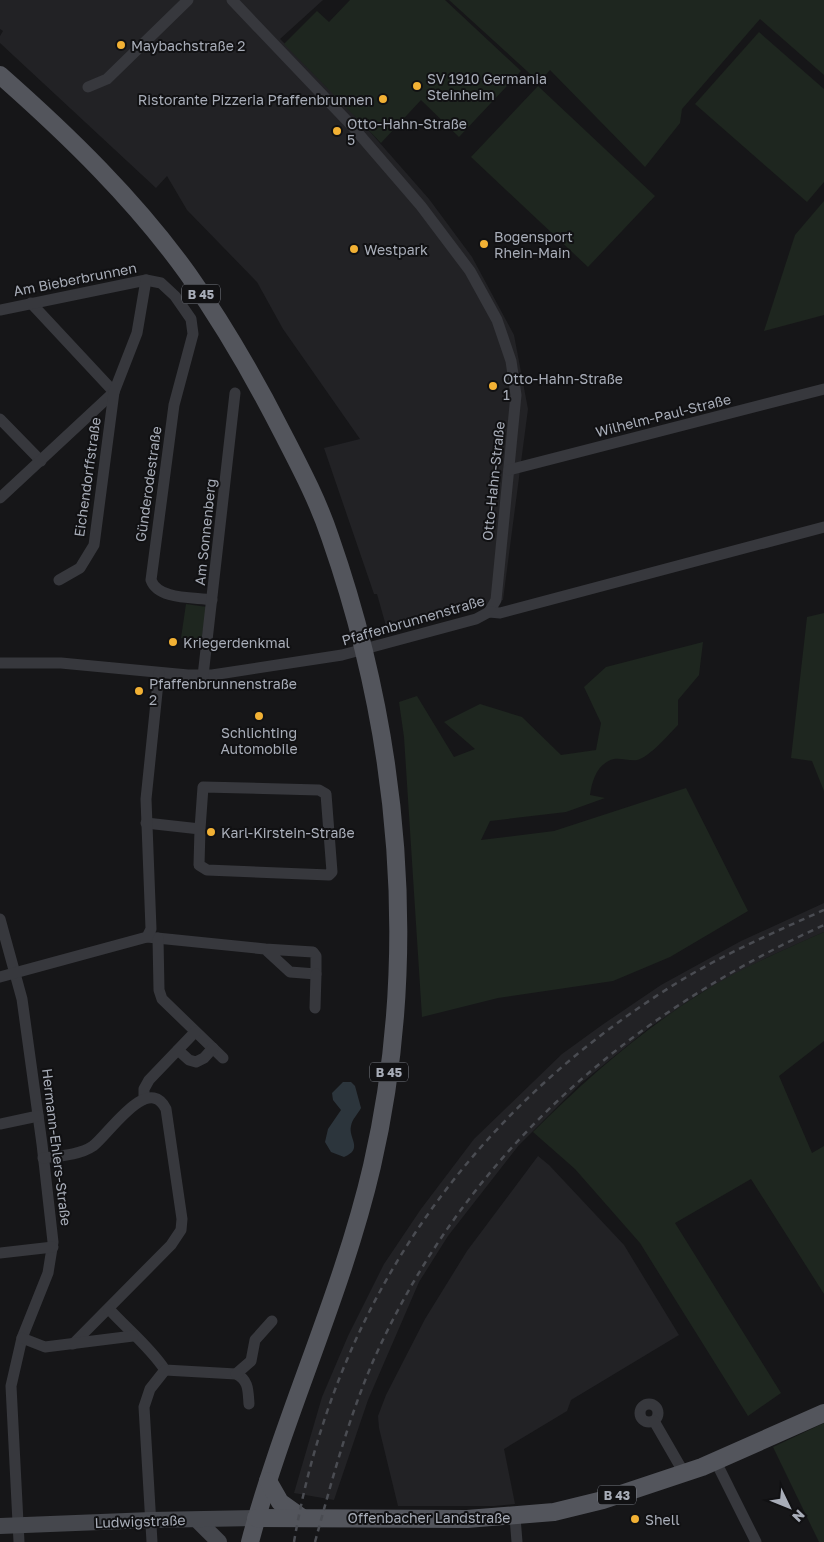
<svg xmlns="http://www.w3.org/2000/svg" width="824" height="1542" viewBox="0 0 824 1542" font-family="'Golos Text',sans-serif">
<rect width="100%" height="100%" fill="#161618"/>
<g fill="#222225">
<polygon points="0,0 323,0 280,39 350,109 429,199 472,257 514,335 528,409 503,600 388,633 377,594 374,594 324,448 360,439 283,329 257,282 187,210 167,176 156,188 0,43 0,36 3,31 0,29"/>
<polygon points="824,903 824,932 766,958 699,994 649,1028 580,1084 519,1145 448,1236 419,1282 368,1400 334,1500 294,1493 322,1397 348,1336 384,1264 421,1209 474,1139 562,1054 602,1025 661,985 741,941"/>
<polygon points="538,1156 549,1165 624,1245 679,1335 571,1400 567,1411 504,1449 515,1504 494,1506 398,1506 379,1428 378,1416 386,1395 425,1319 467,1251"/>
</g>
<g fill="#1e261f">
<polygon points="350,0 445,0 521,71 459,137 421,100 381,143 284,44 317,11 329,22"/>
<polygon points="449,0 824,0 824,75 760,19 682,109 680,123 645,167 550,70 539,82"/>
<polygon points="759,32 824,89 824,182 807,202 695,104"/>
<polygon points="538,86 655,196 588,267 471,157"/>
<polygon points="824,201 824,315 764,331 795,235"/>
<polygon points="186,604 207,607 201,641 181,638"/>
<polygon points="824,613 824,791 812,761 791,758 807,617"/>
<path d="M703 642 699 675 678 700V725C669 734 650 757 637 760 630 761 621 758 614 759 597 763 592 781 590 795L605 798 566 812 490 821 481 840 554 831 686 788 748 911 670 957 613 981 498 998 422 1017 404 737 399 702 417 696 454 757 475 749 444 722 480 704 522 717 561 755 596 750 601 723 584 687 606 667Z"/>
<path d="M824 932V1041L779 1076 812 1153 824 1146V1294L751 1179 675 1223 781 1393 748 1416 640 1243 575 1169 533 1132C584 1081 637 1034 698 995 737 970 781 951 824 932Z"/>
<polygon points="824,1423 824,1542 819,1542 773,1447"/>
</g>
<path fill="#2c353c" d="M343 1082H351L355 1086 361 1108C358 1114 352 1119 351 1126 348 1138 364 1149 344 1157L331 1152 325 1142 328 1129 341 1110 333 1100 332 1093Z"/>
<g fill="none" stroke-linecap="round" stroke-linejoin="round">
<g stroke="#37383d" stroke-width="11">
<polyline points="232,0 352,126 421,206 470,271 497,320 511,361 516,395 496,600 489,612"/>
<polyline points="88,87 107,79 188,0"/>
<polyline points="31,303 114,392"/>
<path d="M0 310 146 280 161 283 175 296 191 319 193 334 174 405 151 580C158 600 194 597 212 600"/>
<polyline points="0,419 41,461"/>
<polyline points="509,470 824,389"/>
<polyline points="0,498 114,392"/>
<polyline points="59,580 80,568 94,545 114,392 137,333 146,280"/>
<polyline points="0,663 61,663 188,675 212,675 342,655 476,619 489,612 500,613 824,527"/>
<polyline points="203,676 235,393"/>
<polyline points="146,823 200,829 203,787 319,790 326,794 332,872 329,875 207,870 199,865 200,829"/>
<polyline points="0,919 22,999 42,1144 53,1242 48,1273 22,1338 11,1386 19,1542"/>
<polyline points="147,937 265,949 290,972 316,974 316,956 313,952 265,949"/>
<polyline points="158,938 159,990 162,999 223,1058"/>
<polyline points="0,977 147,937 151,929 146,799 159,673"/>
<polyline points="315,1008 316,974"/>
<polyline points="178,1050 189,1060 196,1062 204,1058 213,1048"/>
<polyline points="144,1099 144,1089 149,1080 195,1032"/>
<polyline points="0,1124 38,1116"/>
<path d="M43 1158C59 1156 80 1155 93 1146 109 1134 148 1073 166 1109L182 1219 181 1230 171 1245 73 1344"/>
<polyline points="0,1253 53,1247"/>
<path d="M109 1309C127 1329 150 1347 165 1370L236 1374C249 1380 248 1391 249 1404"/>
<polyline points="22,1338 45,1347 133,1336"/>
<polyline points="236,1374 251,1361 255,1340 272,1321"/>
<circle cx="649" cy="1413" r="9"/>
<polyline points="654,1421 684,1473"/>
<polyline points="716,1462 756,1542"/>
<polyline points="515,1517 517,1542"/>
<polyline points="152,1542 144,1407 150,1389 165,1370"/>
</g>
<g stroke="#45474d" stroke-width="16">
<polyline points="197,1520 219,1542"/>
<polyline points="0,1526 151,1520 256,1518"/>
</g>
<g stroke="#53555c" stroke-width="18">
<path d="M0 75C68 135 135 200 188 274 224 325 255 379 283 434 300 467 318 501 330 537 400 737 420 958 372 1166 342 1295 284 1414 250 1542"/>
<polyline points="268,1481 280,1502 301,1517"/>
<polyline points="256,1518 467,1519 554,1512 603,1500 702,1467 824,1413"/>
</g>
<g stroke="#4a4c52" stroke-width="2.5" stroke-dasharray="6 5" stroke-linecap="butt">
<path d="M294 1542C335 1301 473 1108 680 981 726 953 775 932 824 910"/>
<path d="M315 1542C332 1480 348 1419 374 1359 465 1156 625 1016 824 925"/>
</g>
</g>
<g fill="#f2b134" stroke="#111113" stroke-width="2">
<circle cx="121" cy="45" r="5"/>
<circle cx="417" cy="86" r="5"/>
<circle cx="383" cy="99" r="5"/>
<circle cx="337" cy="131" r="5"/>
<circle cx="484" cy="244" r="5"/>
<circle cx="354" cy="249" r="5"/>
<circle cx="493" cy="386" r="5"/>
<circle cx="173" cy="642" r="5"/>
<circle cx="139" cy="691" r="5"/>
<circle cx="259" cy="716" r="5"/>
<circle cx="211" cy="832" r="5"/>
<circle cx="635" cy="1519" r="5"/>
</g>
<g text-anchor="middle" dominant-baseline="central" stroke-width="4" stroke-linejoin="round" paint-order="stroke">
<g fill="#111113" stroke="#7b7e86" stroke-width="1">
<rect x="182" y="284.5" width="38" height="19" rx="4"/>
<rect x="370" y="1062.5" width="38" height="19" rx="4"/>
<rect x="598" y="1485.5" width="38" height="19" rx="4"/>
</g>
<g font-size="12" font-weight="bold" fill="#a8adb8">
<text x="201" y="294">B 45</text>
<text x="389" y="1072">B 45</text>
<text x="617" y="1495">B 43</text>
</g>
<g font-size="14" fill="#a8adb8" stroke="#111113" text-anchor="start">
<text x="131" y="45">Maybachstraße 2</text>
<text x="427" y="78">SV 1910 Germania<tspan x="427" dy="16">Steinheim</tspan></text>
<text x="373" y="99" text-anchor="end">Ristorante Pizzeria Pfaffenbrunnen</text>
<text x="347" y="123">Otto-Hahn-Straße<tspan x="347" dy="16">5</tspan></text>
<text x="494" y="236">Bogensport<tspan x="494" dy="16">Rhein-Main</tspan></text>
<text x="364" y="249">Westpark</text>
<text x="503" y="378">Otto-Hahn-Straße<tspan x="503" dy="16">1</tspan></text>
<text x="183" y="642">Kriegerdenkmal</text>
<text x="149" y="683">Pfaffenbrunnenstraße<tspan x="149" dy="16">2</tspan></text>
<text x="259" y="732" text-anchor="middle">Schlichting<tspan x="259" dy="16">Automobile</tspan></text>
<text x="221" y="832">Karl-Kirstein-Straße</text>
<text x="645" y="1519">Shell</text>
</g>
<g font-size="14" fill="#a8adb8" stroke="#111113">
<text transform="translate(75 279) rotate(-11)">Am Bieberbrunnen</text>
<text transform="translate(663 415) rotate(-14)">Wilhelm-Paul-Straße</text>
<text transform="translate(87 477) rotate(-82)">Eichendorffstraße</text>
<text transform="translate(493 481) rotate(-84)">Otto-Hahn-Straße</text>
<text transform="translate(148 484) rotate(-82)">Günderodestraße</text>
<text transform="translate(205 532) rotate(-84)">Am Sonnenberg</text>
<text transform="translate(413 620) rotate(-16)">Pfaffenbrunnenstraße</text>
<text transform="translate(57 1147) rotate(83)">Hermann-Ehlers-Straße</text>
<text x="429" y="1517">Offenbacher Landstraße</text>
<text transform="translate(140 1521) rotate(-2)">Ludwigstraße</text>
</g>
</g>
<g transform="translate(789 1507) rotate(133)" stroke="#111113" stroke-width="4" paint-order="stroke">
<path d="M0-4L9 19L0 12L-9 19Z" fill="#a8adb8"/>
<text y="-8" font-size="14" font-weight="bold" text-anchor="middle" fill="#a8adb8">N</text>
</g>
</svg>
